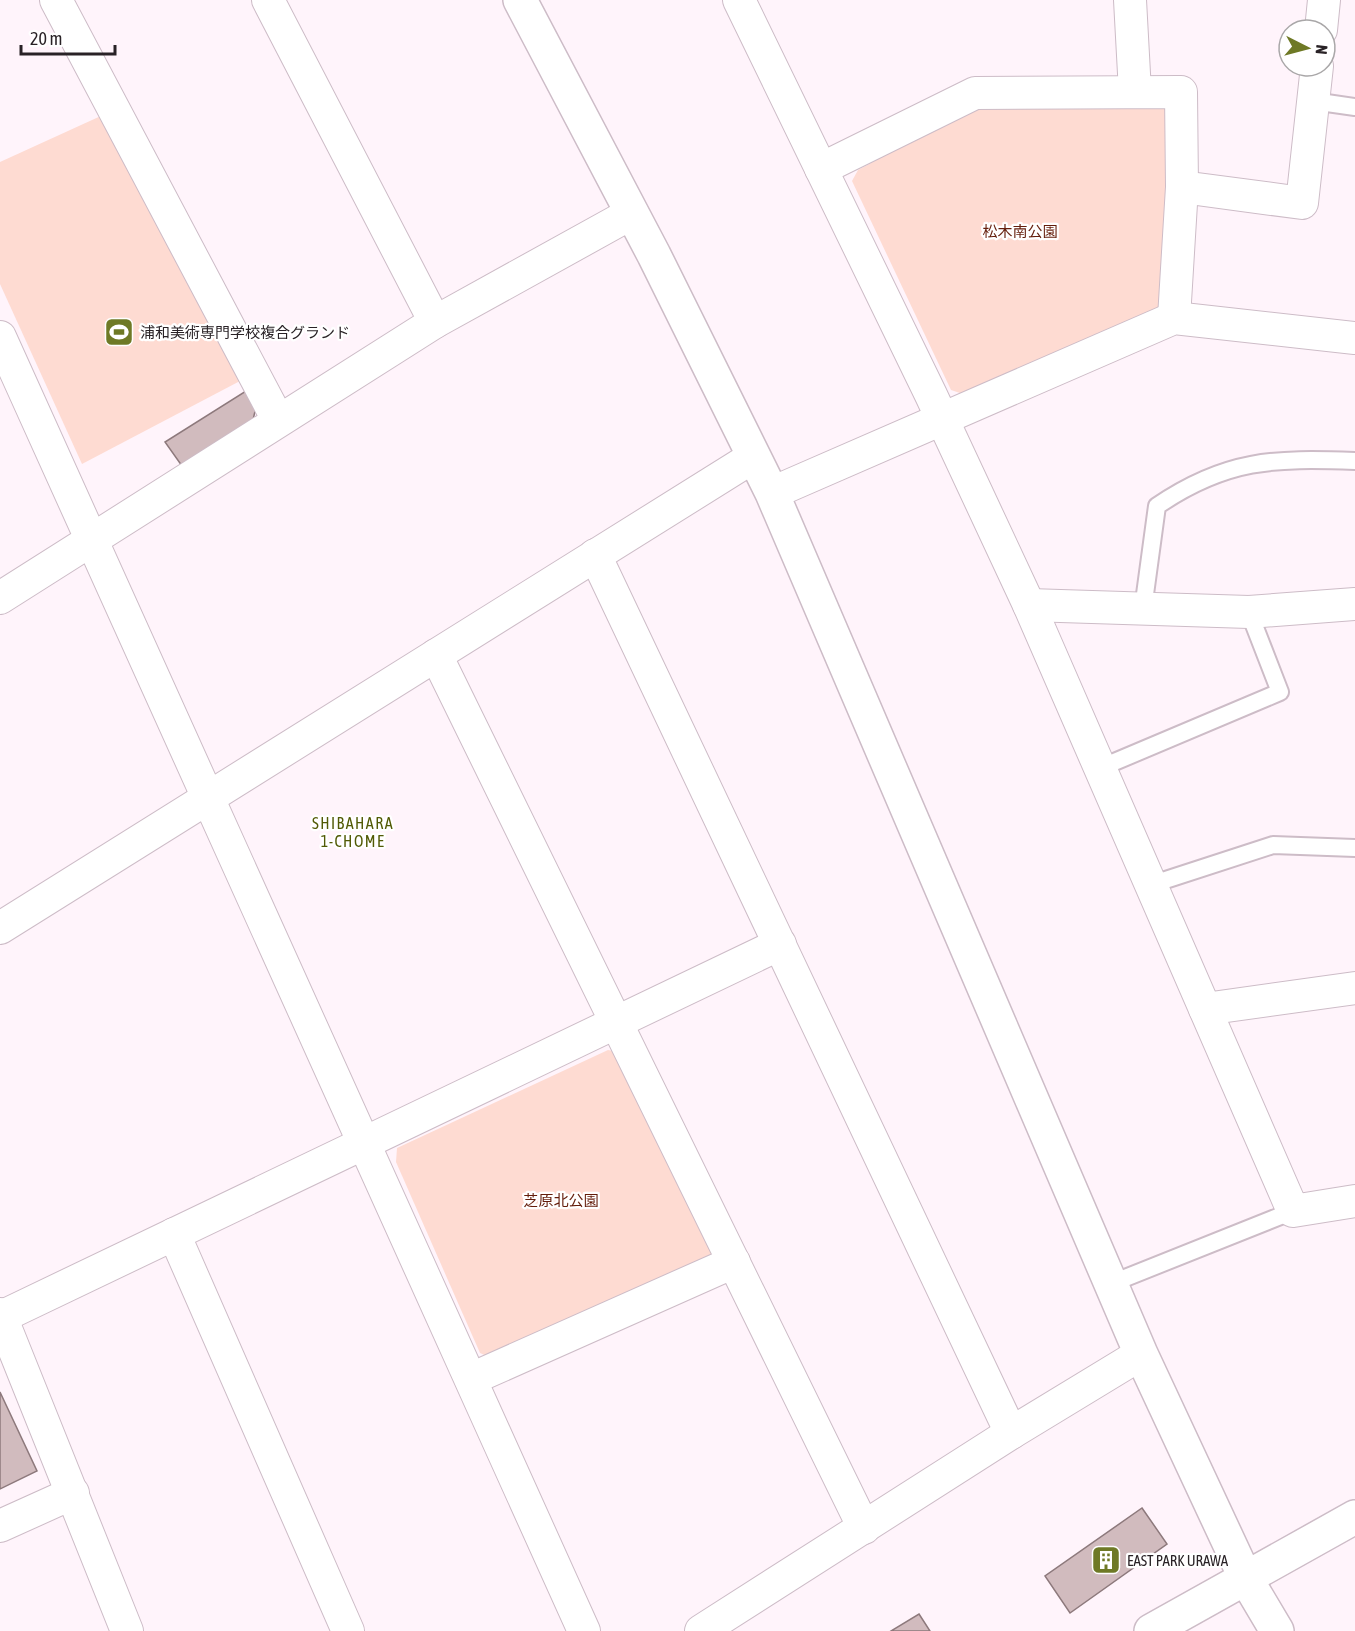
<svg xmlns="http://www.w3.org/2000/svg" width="1355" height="1631" viewBox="0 0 1355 1631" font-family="'Asap Condensed','Noto Sans JP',sans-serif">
<rect width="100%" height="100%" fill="#fff4fb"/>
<g fill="#fedbd2">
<polygon points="986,101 1157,102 1174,113 1159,313 969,396 951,390 852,181 858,170"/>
<polygon points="103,115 240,381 82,464 0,284 0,162"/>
<polygon points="608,1050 624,1053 714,1253 706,1265 491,1358 480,1353 396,1162 397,1148"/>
</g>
<g fill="#d1bbbe" stroke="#8d797c" stroke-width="1.5">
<polygon points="246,391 256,407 253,420 182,466 165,442"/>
<polygon points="0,1392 37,1471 0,1489"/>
<polygon points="1142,1508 1167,1544 1070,1613 1045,1576"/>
<polygon points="919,1614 930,1631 891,1631"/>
</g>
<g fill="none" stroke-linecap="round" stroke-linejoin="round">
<g stroke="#cdbcc7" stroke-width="20">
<g id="lane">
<polyline points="1313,101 1355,107"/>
<path d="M1143 609 1157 506C1226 459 1274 458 1355 461"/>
<polyline points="1100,768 1280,692 1249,612"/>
<polyline points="1150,885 1273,845 1355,848"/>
<polyline points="1110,1284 1293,1211"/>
</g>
</g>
<g stroke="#cdbcc7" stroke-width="34">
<g id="street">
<polyline points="56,0 278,420"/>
<polyline points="268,0 435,322"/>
<polyline points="739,0 931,395 1029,605 1293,1211 1355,1201"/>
<polyline points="1130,0 1135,92"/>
<polyline points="1321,30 1324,0"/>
<polyline points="821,169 975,93 1181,92 1182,187 1174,318"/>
<polyline points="1182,187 1302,203 1317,66"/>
<polyline points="0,337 584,1631"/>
<polyline points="772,493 1174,318 1355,338"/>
<polyline points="595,555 1011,1433"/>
<polyline points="0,598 435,322 632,213"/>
<polyline points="1029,605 1249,612 1355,604"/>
<polyline points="436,655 864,1528"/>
<polyline points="0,928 753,457"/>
<polyline points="1205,1009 1355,988"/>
<polyline points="174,1234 348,1631"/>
<polyline points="0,1314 127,1631"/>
<polyline points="1,1317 780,944"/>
<polyline points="471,1379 734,1262"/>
<polyline points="0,1526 73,1493"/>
<polyline points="701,1631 1011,1433 1141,1354"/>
</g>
</g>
<g stroke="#cdbcc7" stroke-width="36">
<g id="secondary">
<polyline points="520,0 654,255 772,493 1141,1354 1245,1577 1277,1631"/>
<polyline points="1151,1631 1355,1517"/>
</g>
</g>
<use href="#lane" stroke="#fff" stroke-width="16"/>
<use href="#street" stroke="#fff" stroke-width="32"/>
<use href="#secondary" stroke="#fff" stroke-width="33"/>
</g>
<defs>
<g id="stadium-square" transform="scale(1.5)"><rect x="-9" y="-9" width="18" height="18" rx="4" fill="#6e7925" stroke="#fff"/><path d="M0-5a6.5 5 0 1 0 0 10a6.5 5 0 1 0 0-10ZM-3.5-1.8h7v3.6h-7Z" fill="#fff"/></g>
<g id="building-square" transform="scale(1.5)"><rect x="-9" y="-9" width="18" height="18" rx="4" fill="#6e7925" stroke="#fff"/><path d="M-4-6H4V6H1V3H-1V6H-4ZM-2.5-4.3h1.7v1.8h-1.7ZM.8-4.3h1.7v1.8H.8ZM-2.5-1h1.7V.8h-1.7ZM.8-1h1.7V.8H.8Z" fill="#fff"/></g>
</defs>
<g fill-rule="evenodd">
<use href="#stadium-square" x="119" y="332"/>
<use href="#building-square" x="1106" y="1560"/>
</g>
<g text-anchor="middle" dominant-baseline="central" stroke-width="4.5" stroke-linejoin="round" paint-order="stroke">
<g font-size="15" fill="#641d0b" stroke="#fff">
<text x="1020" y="231">松木南公園</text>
<text x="561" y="1200">芝原北公園</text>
</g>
<g font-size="15" fill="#292226" stroke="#fff" text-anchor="start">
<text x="140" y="332">浦和美術専門学校複合グランド</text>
<text x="1127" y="1560">EAST PARK URAWA</text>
</g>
<g font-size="16" letter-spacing="1.5" fill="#515a05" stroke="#fff">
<text x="353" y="823">SHIBAHARA<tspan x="353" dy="18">1-CHOME</tspan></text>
</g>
</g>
<g transform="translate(1307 48) rotate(96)"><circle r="28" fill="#ffffff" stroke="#a9a7a8" stroke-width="1.5"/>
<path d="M0-4.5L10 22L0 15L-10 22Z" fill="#6e7925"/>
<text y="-9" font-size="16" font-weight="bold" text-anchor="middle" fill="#292226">N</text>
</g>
<path d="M21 45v9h94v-9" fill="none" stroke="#292226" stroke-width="3"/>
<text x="30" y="45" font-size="18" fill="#292226" stroke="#ffffff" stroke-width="4.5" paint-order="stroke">20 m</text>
</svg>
